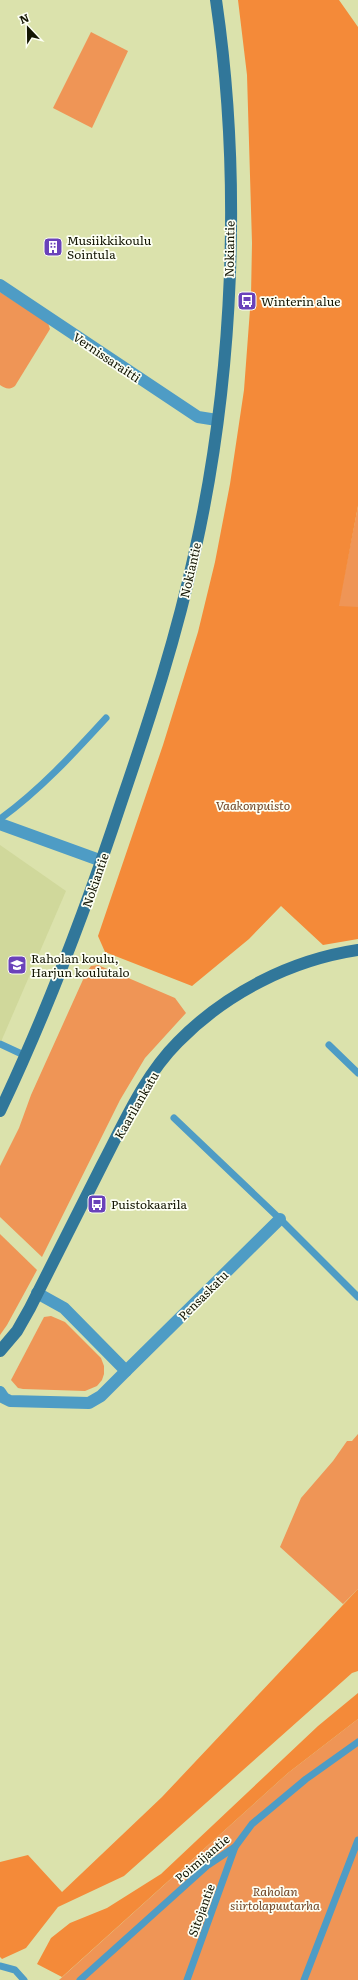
<svg xmlns="http://www.w3.org/2000/svg" width="358" height="1980" viewBox="0 0 358 1980" font-family="Literata,serif">
<rect width="100%" height="100%" fill="#dbe2ac"/>
<polygon fill="#d0d89b" points="0,845 66,891 0,1044"/>
<g fill="#ef9556">
<polygon points="91,32 128,51 92,128 53,108"/>
<path d="M0 292 48 323 50 329 15 386C9 390 6 389 0 385Z"/>
<polygon points="358,506 358,607 338,607"/>
<polygon points="98,965 175,998 186,1013 145,1058 120,1100 42,1257 0,1217 0,1166 19,1128 31,1095 86,973 91,966"/>
<polygon points="0,1234 37,1270 7,1325 0,1335"/>
<polygon points="51,1316 65,1322 101,1358 104,1366 104,1374 102,1380 97,1386 85,1391 23,1389 18,1388 11,1380 44,1317"/>
<polygon points="358,1434 358,1589 343,1604 280,1547 301,1498 333,1461 347,1441 352,1441"/>
<polygon points="358,1719 358,1980 59,1980 288,1773"/>
</g>
<g fill="#f48a39">
<polygon points="238,0 339,0 358,27 358,506 339,606 358,607 358,939 323,945 281,906 249,939 192,986 105,952 98,936 163,745 198,632 215,562 230,484 244,390 251,296 252,243 247,75"/>
<polygon points="358,1589 358,1671 352,1673 124,1876 58,1907 26,1948 2,1959 0,1957 0,1862 28,1855 62,1892 162,1797"/>
<polygon points="358,1693 358,1719 288,1773 62,1977 37,1964 51,1938 70,1923 107,1908 161,1874 318,1726"/>
</g>
<g fill="none" stroke-linecap="round" stroke-linejoin="round">
<g stroke="#4e9cc5" stroke-width="7">
<path d="M0 819C40 790 73 754 106 718"/>
<polyline points="0,1044 26,1056"/>
<polyline points="329,1045 358,1073"/>
<polyline points="174,1118 280,1219 358,1297"/>
<polyline points="0,1966 15,1970 24,1980"/>
<polyline points="80,1980 208,1865 235,1847 252,1824 306,1779 358,1742"/>
<polyline points="187,1980 235,1847"/>
<polyline points="304,1980 358,1840"/>
</g>
<g stroke="#4e9cc5" stroke-width="12">
<polyline points="0,285 198,417 217,420"/>
<polyline points="0,824 102,861"/>
<polyline points="126,1371 280,1219"/>
<polyline points="0,1392 4,1398 10,1401 89,1403 101,1396 126,1371 64,1308 37,1293"/>
</g>
<g stroke="#31779a" stroke-width="12">
<path d="M0 1111C48 1010 87 906 122 800 150 718 177 635 195 551 234 376 242 177 216 0"/>
<path d="M0 1351 17 1331 30 1308C54 1260 78 1213 102 1165 124 1123 144 1076 178 1042 226 993 291 960 358 950"/>
</g>
</g>
<defs>
<g id="building-square" transform="scale(1)"><rect x="-9" y="-9" width="18" height="18" rx="4" fill="#6a42ba" stroke="#fdfff4"/><path d="M-4-6H4V6H1V3H-1V6H-4ZM-2.5-4.3h1.7v1.8h-1.7ZM.8-4.3h1.7v1.8H.8ZM-2.5-1h1.7V.8h-1.7ZM.8-1h1.7V.8H.8Z" fill="#fff"/></g>
<g id="bus-square" transform="scale(1)"><rect x="-9" y="-9" width="18" height="18" rx="4" fill="#6a42ba" stroke="#fdfff4"/><path d="M-5-6H5V4H4V6H2V4H-2V6H-4V4H-5ZM-3.5-4V0h7V-4ZM-3.5 1.2v1.5H-2V1.2ZM2 1.2v1.5H3.5V1.2Z" fill="#fff"/></g>
<g id="school-square" transform="scale(1)"><rect x="-9" y="-9" width="18" height="18" rx="4" fill="#6a42ba" stroke="#fdfff4"/><path d="M0-5L7-2L0 1L-7-2ZM-4 1L0 2.5L4 1V4Q0 6-4 4Z" fill="#fff"/></g>
</defs>
<g fill-rule="evenodd">
<use href="#building-square" x="53" y="247"/>
<use href="#bus-square" x="247" y="301"/>
<use href="#school-square" x="17" y="965"/>
<use href="#bus-square" x="97" y="1204"/>
</g>
<g text-anchor="middle" dominant-baseline="central" stroke-width="3.5" stroke-linejoin="round" paint-order="stroke">
<g font-size="12" fill="#131503" stroke="#fdfff4" text-anchor="start">
<text x="67" y="240">Musiikkikoulu<tspan x="67" dy="14">Sointula</tspan></text>
<text x="261" y="301">Winterin alue</text>
<text x="31" y="958">Raholan koulu,<tspan x="31" dy="14">Harjun koulutalo</tspan></text>
<text x="111" y="1204">Puistokaarila</text>
</g>
<g font-size="12" fill="#131503" stroke="#fdfff4">
<text transform="translate(229 249) rotate(-89)">Nokiantie</text>
<text transform="translate(107 357) rotate(34)">Vernissaraitti</text>
<text transform="translate(190 570) rotate(-77)">Nokiantie</text>
<text transform="translate(95 880) rotate(-71)">Nokiantie</text>
<text transform="translate(136 1105) rotate(-60)">Kaarilankatu</text>
<text transform="translate(203 1295) rotate(-45)">Pensaskatu</text>
<text transform="translate(202 1858) rotate(-40)">Poimijantie</text>
<text transform="translate(201 1910) rotate(-70)">Sitojantie</text>
</g>
<g font-size="12" font-style="italic" fill="#714526" stroke="#fdfff4">
<text x="253" y="805">Vaakonpuisto</text>
<text x="275" y="1891">Raholan<tspan x="275" dy="14">siirtolapuutarha</tspan></text>
</g>
</g>
<g transform="translate(28 28) rotate(338)" stroke="#fdfff4" stroke-width="3" paint-order="stroke">
<path d="M0-3L7 15L0 10L-7 15Z" fill="#131503"/>
<text y="-6" font-size="11" font-weight="bold" text-anchor="middle" fill="#131503">N</text>
</g>
</svg>
